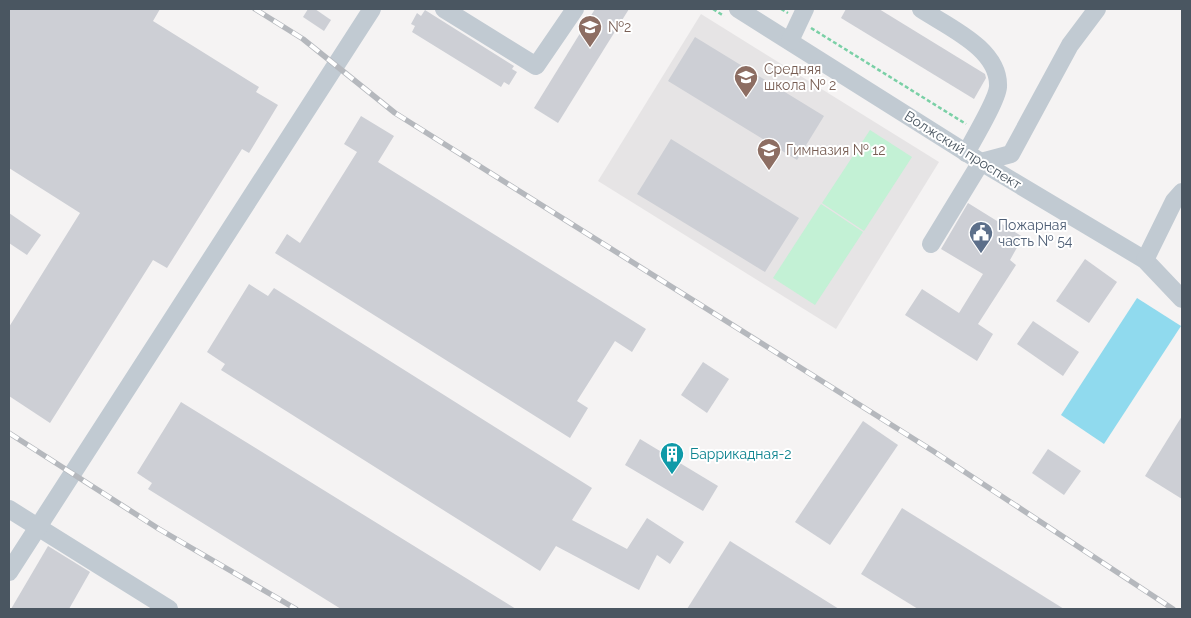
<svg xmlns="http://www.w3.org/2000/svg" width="1191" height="618" viewBox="0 0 1191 618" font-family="Raleway,sans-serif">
<rect width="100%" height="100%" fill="#f5f3f3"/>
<polygon fill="#e6e4e5" points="701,14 939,162 836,329 598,181"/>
<g fill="#c3f1d5">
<polygon points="870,130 912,157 864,231 822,203"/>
<polygon points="821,204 863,232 815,305 773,278"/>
</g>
<polygon fill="#90daee" points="1137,298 1181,326 1104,444 1061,415"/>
<g fill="#cdcfd5">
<polygon points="9,9 160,9 153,21 259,87 256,92 278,105 249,153 242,149 167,268 153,260 50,423 9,396 9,327 80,213 9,168"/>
<polygon points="308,9 315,9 331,20 324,31 303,17"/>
<polygon points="595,9 629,9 558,123 534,108"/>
<polygon points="846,9 879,9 985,74 986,78 974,99 841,18"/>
<polygon points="425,10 514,66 512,69 517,72 509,85 504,82 501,87 412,32 415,26 411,24 417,13 421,16"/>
<polygon points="695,37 824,116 797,160 668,81"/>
<polygon points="361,116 394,136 378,162 646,329 632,352 615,341 577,401 588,408 570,438 275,253 287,234 300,243 357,152 344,144"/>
<polygon points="671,139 799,218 765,272 637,194"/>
<polygon points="968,203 1023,237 1010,260 1016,265 978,324 993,334 977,361 905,315 922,289 959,313 983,274 941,249"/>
<polygon points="9,213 41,235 27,255 9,243"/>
<polygon points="1085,259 1117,282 1089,323 1056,301"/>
<polygon points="249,284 268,296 274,288 592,488 572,520 627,549 647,518 684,542 670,564 657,555 639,590 556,546 540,571 221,370 225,364 207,352"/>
<polygon points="1033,321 1079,352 1063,376 1017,344"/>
<polygon points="703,362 729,379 707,413 681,395"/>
<polygon points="181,402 516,609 341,609 148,489 152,483 137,473"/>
<polygon points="1182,416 1182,499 1145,476"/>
<polygon points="863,421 898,445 830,545 795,522"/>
<polygon points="640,439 718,486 703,511 625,465"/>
<polygon points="1048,449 1081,471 1064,495 1032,473"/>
<polygon points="902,508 1064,609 918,609 861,574"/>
<polygon points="730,541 839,609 687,609"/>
<polygon points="48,546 90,572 69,609 11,609"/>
</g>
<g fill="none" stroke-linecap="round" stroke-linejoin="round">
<g stroke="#7ad0a6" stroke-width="2.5" stroke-dasharray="4 2.5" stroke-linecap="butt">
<polyline points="713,9 724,16"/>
<polyline points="781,9 788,13"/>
<polyline points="811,28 966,124"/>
</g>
<g stroke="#c1cad2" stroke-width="18">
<polyline points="444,9 536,66 575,9"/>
<polyline points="738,9 981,162 1145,260 1182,299"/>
<path d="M921 9C948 27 1000 49 998 87 997 100 973 140 966 153"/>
<polyline points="790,41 805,9"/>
<polyline points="931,244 981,162 1011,154 1070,45 1097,9"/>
<polyline points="1145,260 1174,201 1182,192"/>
<polyline points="9,509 169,609"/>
<polyline points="9,572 372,9"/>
</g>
<g stroke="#b5b8bd" stroke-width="5.5">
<g id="rail">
<polyline points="255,9 303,39 395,113 933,451 1173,609"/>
<polyline points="9,433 159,529 296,609"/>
</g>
</g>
<use href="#rail" stroke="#fff" stroke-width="4" stroke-dasharray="11" stroke-linecap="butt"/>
</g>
<defs>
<g id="school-pin" transform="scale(1.25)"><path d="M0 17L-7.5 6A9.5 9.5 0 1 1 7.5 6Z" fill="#8d6e63" stroke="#fff"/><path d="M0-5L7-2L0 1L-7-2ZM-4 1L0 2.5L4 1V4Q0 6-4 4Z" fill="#fff"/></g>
<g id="civic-pin" transform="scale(1.25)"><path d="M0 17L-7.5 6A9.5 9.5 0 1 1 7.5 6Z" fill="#5c6f8a" stroke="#fff"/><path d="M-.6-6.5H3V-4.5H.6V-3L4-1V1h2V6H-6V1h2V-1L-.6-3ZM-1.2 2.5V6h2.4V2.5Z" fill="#fff"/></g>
<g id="building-pin" transform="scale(1.25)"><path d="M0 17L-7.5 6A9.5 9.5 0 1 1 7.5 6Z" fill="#0f9aa8" stroke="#fff"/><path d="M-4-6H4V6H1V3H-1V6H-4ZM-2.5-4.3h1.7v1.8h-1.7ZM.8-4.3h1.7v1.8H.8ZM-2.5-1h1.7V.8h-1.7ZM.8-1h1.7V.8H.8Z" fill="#fff"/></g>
</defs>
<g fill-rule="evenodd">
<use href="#school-pin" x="590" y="27"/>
<use href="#school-pin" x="746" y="77"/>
<use href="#school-pin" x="769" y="150"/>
<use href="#civic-pin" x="981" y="233"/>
<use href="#building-pin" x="672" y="454"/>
</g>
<g text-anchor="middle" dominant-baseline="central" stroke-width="4" stroke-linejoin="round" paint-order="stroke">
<g font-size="14" fill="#785e54" stroke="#fff" text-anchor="start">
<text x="608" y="27">№2</text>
<text x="764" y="69">Средняя<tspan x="764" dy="16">школа № 2</tspan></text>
<text x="786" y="150">Гимназия № 12</text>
</g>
<g font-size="14" fill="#4a5661" stroke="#fff">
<text transform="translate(963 150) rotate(32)">Волжский проспект</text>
</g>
<g font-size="14" fill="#4e5e75" stroke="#fff" text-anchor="start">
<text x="998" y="225">Пожарная<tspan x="998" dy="16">часть № 54</tspan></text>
</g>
<g font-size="14" fill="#0d838f" stroke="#fff" text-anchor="start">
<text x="690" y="454">Баррикадная-2</text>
</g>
</g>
<rect width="1191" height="618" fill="none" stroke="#4a5661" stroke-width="20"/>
</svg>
